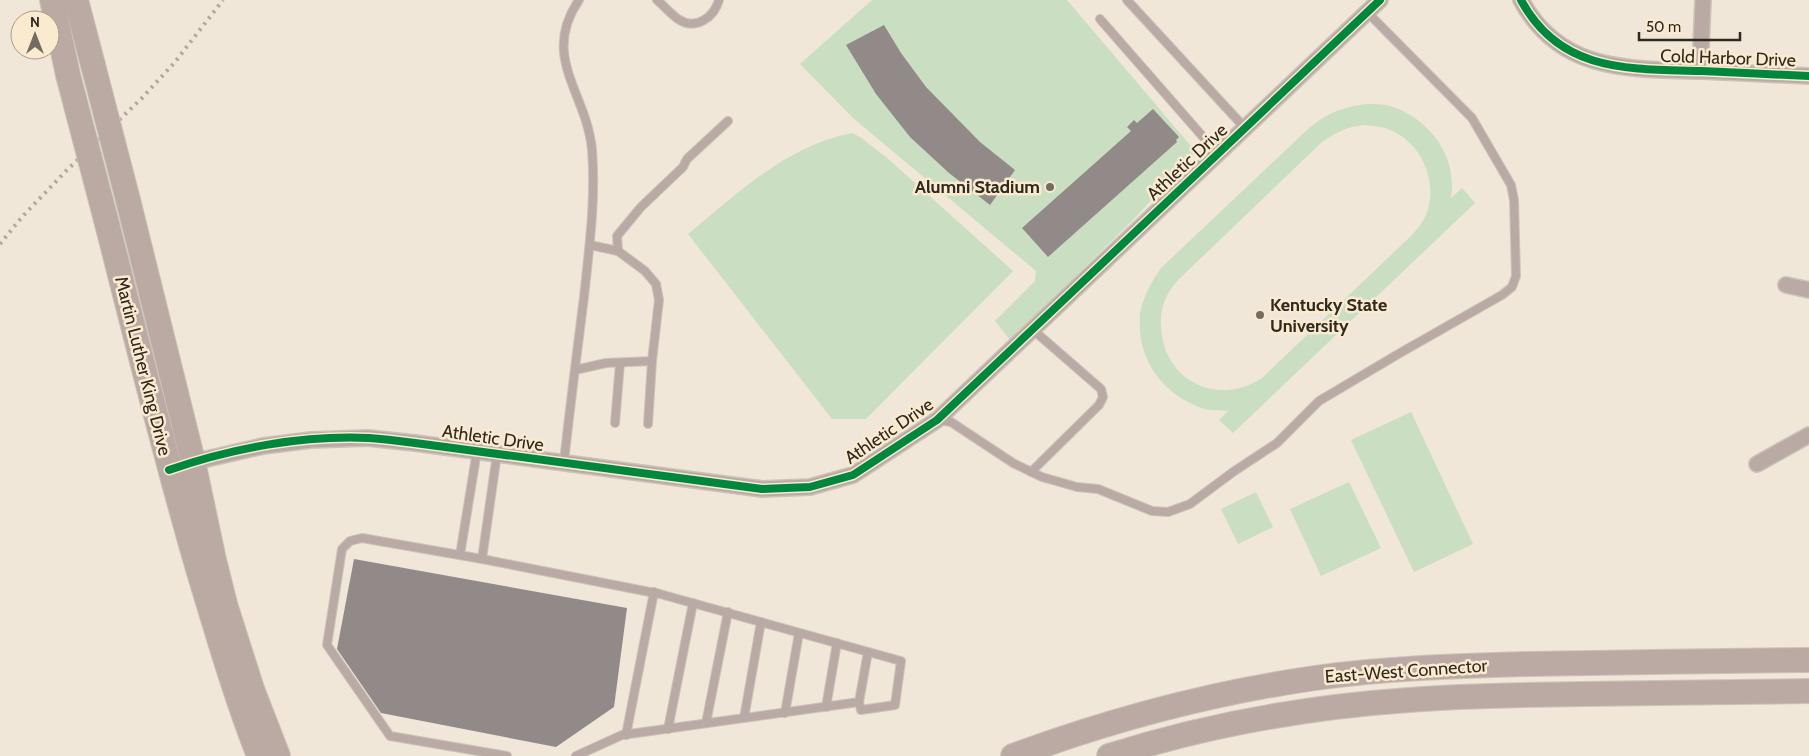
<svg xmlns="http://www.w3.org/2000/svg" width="1809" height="756" viewBox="0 0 1809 756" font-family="Cabin,sans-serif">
<rect width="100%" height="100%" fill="#f0e7d9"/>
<g fill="#cadec1" fill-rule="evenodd">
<polygon points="872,0 1067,0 1196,152 1132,221 1010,340 995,321 1035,281 1036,271 853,118 800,64"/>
<path d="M1366 104C1374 104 1383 104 1390 106 1429 118 1458 156 1451 198L1462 188 1475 203 1233 433 1219 420 1228 411C1221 410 1212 411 1205 409 1169 398 1141 367 1140 328 1140 322 1139 315 1141 309 1145 294 1152 281 1161 268L1308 129C1329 112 1340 108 1366 104ZM1364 125C1373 126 1382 126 1390 130 1420 142 1437 178 1428 209 1425 220 1419 227 1412 235L1262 378C1217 408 1162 380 1161 325 1160 314 1163 302 1169 292 1171 288 1175 284 1178 280L1322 142C1336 132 1347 127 1364 125Z"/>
<path d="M852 133 860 137 886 157 1013 271 866 419H832L688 234C738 193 786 146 852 133Z"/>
<polygon points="1411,412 1473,544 1414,572 1351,440"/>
<polygon points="1349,482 1381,548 1321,576 1290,509"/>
<polygon points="1256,492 1273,527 1238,544 1221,509"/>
</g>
<g fill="#928a88">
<polygon points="884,25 901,53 926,87 980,142 1015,170 990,205 949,173 910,137 876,94 846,45"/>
<polygon points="1153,109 1179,137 1176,140 1177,142 1048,257 1022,228 1131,131 1127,127 1134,120 1137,123"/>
<polygon points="354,559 627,608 614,707 556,747 381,713 337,649"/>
</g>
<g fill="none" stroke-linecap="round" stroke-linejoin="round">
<g stroke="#ccc4b9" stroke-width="10">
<g id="service">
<path d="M657 0C664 6 671 14 678 19 696 31 714 17 719 0"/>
<polyline points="1127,0 1245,128"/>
<polyline points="1100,19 1218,154"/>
<polyline points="618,251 617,236 641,207 683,167 687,159 728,121"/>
<polyline points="575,370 606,363 652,361 659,300 656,284 645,271 618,251 590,245"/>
<polyline points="937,420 951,422 1013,463 1042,477 1077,487 1098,489 1152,511 1168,512 1190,504 1233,472 1277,443 1319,401 1400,353 1502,295 1512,287 1516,276 1514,200 1511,185 1472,118 1367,12"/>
<polyline points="615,423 620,363"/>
<polyline points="648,424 652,361"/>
<path d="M564 462C570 407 577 352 584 297 589 249 596 199 592 150 587 93 540 57 579 0"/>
<polyline points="1031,472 1099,405 1103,397 1101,389 1032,329"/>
<polyline points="460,555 477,451"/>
<polyline points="482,559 497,454"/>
<polyline points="859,702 868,652"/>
<polyline points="826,707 837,643"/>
<polyline points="785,713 799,633"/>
<polyline points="744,718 761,622"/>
<polyline points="706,723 728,612"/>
<polyline points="668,729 693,603"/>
<polyline points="626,735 654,592"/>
<polyline points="507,756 390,736 327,645 342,549 350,541 362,538 482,559 660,594 901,661 895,705 861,710 859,702 622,735 576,756"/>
</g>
</g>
<g stroke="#ccc4b9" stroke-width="18">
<g id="minor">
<path d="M1521 0C1560 73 1630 69 1702 71 1738 73 1773 74 1809 76"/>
<polyline points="1700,71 1703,0"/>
<polyline points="1786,285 1809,290"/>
<polyline points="185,464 263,446 311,440 368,438 415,443 762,489 810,487 853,475 937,420 1380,0"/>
<polyline points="1757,464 1809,435"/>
</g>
</g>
<g stroke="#ccc4b9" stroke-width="26">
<g id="primary">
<polyline points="52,0 68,75"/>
<polyline points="76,0 93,65"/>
<polyline points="128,200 193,461 214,560 225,604 252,689 278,756"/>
<path d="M106 220C136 337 164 453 198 569 217 632 235 695 259 756"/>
<path d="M1013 756C1110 720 1211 693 1315 678 1386 668 1457 666 1529 664 1622 662 1716 661 1809 660"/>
<path d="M1109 756C1206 725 1308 707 1409 700 1467 695 1525 695 1583 694 1658 693 1734 692 1809 691"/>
</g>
</g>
<use href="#service" stroke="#baaaa6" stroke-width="8"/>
<use href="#minor" stroke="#baaaa6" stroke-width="15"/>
<use href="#primary" stroke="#baaaa3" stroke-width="24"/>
<polyline stroke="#b1a6a0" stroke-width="4" stroke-dasharray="2.5 5" stroke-linecap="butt" points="0,244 22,217 66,171 142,98 175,62 223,0"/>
<g stroke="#ccc4b9" stroke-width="26" stroke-linecap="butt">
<g id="primary-bridge">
<polyline points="93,65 128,200"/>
<polyline points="68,75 106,220"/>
</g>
</g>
<use href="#primary-bridge" stroke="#baaaa3" stroke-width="24"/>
<g stroke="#faeacf" stroke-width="11">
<g id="cycleway">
<path d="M1521 0C1560 73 1630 69 1702 71 1738 73 1773 74 1809 76"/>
<path d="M169 470C232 448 303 435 369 438 385 439 400 441 415 443L762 489 810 487 853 475 937 420 1380 0"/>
</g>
</g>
<use href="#cycleway" stroke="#00873e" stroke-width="8"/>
</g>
<g fill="#736c60" stroke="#faeacf" stroke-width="2">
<circle cx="1050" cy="187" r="5"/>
<circle cx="1260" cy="315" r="5"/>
</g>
<g text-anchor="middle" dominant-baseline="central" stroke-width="5" stroke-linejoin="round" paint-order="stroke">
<g font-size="18" fill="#2f291f" stroke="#faeacf">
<text transform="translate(1728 58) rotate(2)">Cold Harbor Drive</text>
<text transform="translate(1187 162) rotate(-43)">Athletic Drive</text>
<text transform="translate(143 366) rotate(76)">Martin Luther King Drive</text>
<text transform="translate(889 431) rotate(-34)">Athletic Drive</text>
<text transform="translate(493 438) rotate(8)">Athletic Drive</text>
<text transform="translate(1406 671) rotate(-4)">East-West Connector</text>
</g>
<g font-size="18" font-weight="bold" fill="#2f291f" stroke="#faeacf" text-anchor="end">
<text x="1040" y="187">Alumni Stadium</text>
<text x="1270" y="305" text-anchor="start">Kentucky State<tspan x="1270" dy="21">University</tspan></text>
</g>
</g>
<g transform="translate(35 35)"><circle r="24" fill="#faeacf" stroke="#a99d89"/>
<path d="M0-4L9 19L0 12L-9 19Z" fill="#736c60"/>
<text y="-8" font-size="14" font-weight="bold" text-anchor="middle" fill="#2f291f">N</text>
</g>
<path d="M1639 32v8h101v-8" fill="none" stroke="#2f291f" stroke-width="2.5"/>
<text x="1646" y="32" font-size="15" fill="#2f291f" stroke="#faeacf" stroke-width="4" paint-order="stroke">50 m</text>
</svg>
